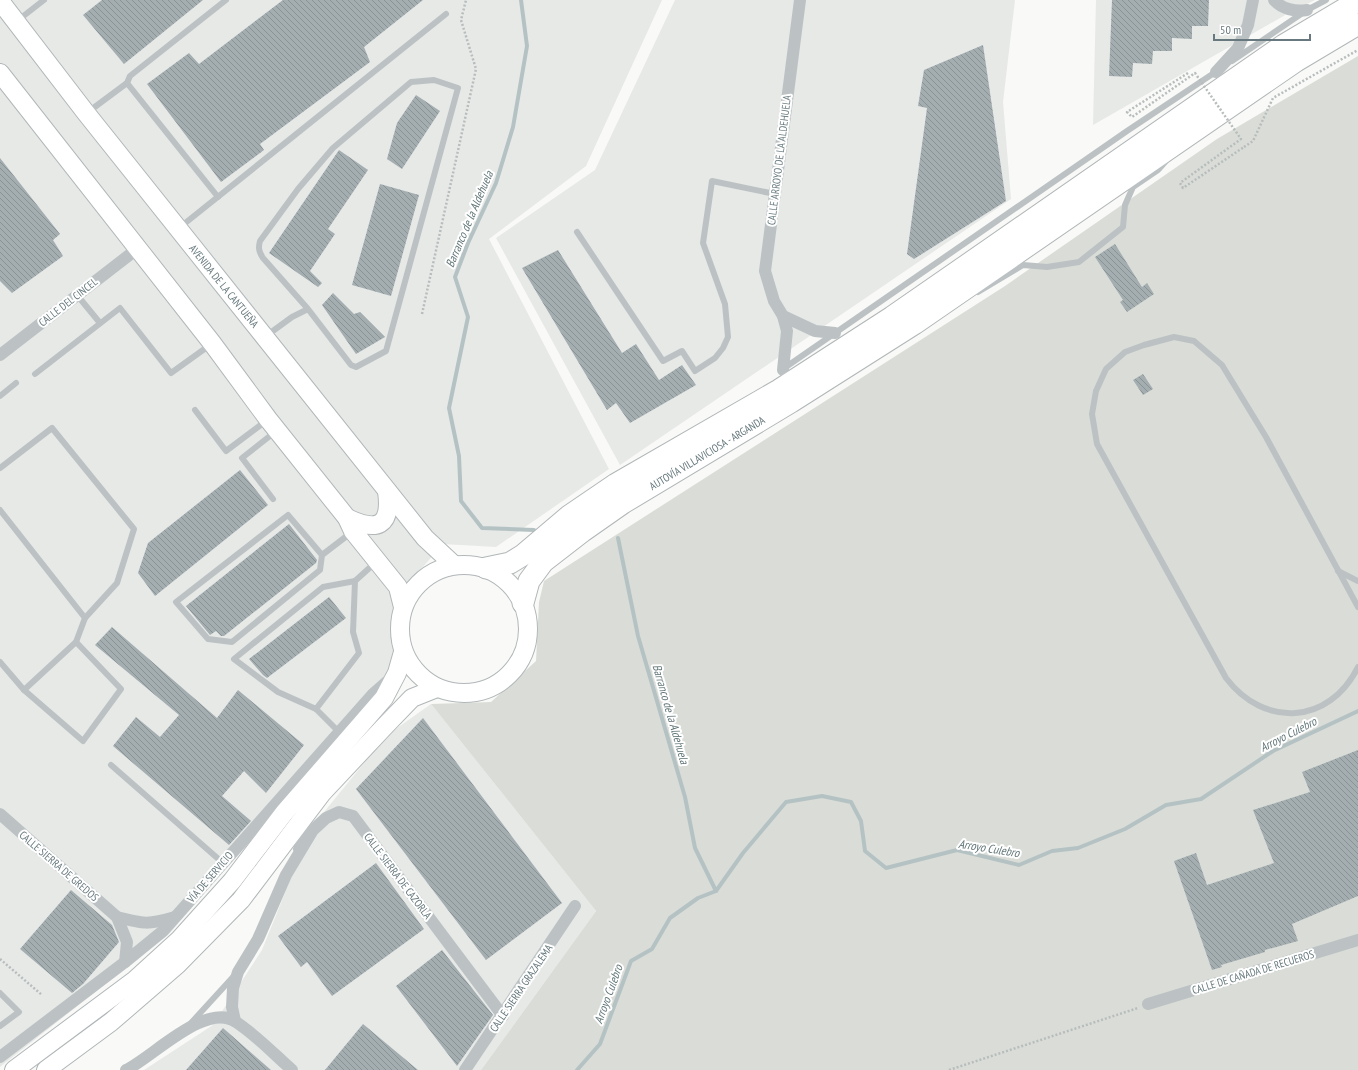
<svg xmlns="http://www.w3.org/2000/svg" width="1358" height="1070" viewBox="0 0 1358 1070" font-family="'PT Sans Narrow',sans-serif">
<defs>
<pattern id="building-back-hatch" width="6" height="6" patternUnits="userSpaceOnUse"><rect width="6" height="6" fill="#a4aeb1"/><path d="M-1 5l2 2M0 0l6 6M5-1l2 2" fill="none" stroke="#899295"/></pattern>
</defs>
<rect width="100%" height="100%" fill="#f9f9f7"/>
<g fill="#e7e9e7">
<polygon points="0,0 662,0 586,166 489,239 609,469 496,547 443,544 394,600 394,661 374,697 169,934 0,1067"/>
<polygon points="675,0 1015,0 1003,102 1011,199 620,465 496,238 595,170"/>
<polygon points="1096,0 1315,0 1287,14 1093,125"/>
<polygon points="431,704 596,911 481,1070 144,1070 213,1025 262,950 311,828 386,736"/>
</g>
<polygon fill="#daddd7" points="1358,56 1358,1070 481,1070 596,911 431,704 491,702 536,661 539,602 544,581 1005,286 1217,139"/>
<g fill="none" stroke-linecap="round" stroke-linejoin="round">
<g stroke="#b5c2c4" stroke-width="4">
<polyline points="521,0 527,46 513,127 496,183 468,243 455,277 468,317 449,408 459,456 461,501 482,528 534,530"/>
<polyline points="618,538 638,636 685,797 695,848 716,891"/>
<polyline points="577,1070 600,1044 631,961 652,949 670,918 698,898 716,891 743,853 786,802 822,796 851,802 861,821 865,851 886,868 957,850 1019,865 1052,851 1078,848 1125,829 1166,805 1201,799 1273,751 1358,711"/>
</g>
</g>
<g fill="url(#building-back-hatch)">
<polygon points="102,0 203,0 124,64 83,15"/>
<polygon points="283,0 423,0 364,47 370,62 260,144 264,150 221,182 147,84 189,53 199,64"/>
<polygon points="1112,0 1209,0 1208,26 1192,26 1192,39 1172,38 1172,51 1153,51 1152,64 1133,63 1132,77 1109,76"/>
<polygon points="983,45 1006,201 914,259 907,254 927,108 918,106 924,70"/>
<polygon points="416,95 440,111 402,169 387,159 397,123"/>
<polygon points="339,150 368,170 328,229 335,234 310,271 322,283 318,287 269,253"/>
<polygon points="0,158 60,234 53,240 63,256 12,293 0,281"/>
<polygon points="380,184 419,195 391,296 352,285"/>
<polygon points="1115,244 1142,287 1147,283 1154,294 1127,312 1120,302 1123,300 1095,257"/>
<polygon points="558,250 622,353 636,344 659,380 682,365 696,385 630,423 616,403 607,410 522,268"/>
<polygon points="333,293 354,314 360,312 385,337 356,354 322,305"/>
<polygon points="1143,374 1153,389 1143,395 1133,380"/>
<polygon points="240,470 268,505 155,596 138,573 148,543"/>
<polygon points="289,524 317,560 316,563 224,636 221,636 216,631 210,635 186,606"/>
<polygon points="329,597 346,618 267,678 263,675 249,659"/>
<polygon points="112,627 217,718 238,690 304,745 266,793 244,771 222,796 251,821 229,845 113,746 136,717 160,737 179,715 95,645"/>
<polygon points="423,718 562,903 486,960 356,789"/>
<polygon points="1358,750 1358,896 1292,924 1298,941 1265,950 1265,952 1221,965 1222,967 1212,970 1174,861 1196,853 1207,885 1274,863 1253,810 1310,792 1302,772"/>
<polygon points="376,863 424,929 332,996 307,962 301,967 278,936"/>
<polygon points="71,890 112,925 119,942 83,984 72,993 20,949"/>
<polygon points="442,950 493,1015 457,1066 396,986"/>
<polygon points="363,1024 418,1070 325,1070"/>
<polygon points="223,1028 271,1070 186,1070"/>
</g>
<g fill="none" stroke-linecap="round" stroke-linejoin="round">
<g stroke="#b1b7b9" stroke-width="20">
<g id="primary">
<polyline points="0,1 86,113 425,538 454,565"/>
<polyline points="0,73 212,343 268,419 347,518 353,531 398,587 403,607"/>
<path d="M347 518C377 532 392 527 387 491"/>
<circle cx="464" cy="629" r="64"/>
<polyline points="14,1070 135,980 179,940 232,881 284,813 384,698 397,673 403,652"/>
<polyline points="46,1070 111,1022 177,965 241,900 322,793 384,727 412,698 437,688"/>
</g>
</g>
<g stroke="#b1b6b8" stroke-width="23">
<g id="motorway">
<polyline points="486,568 510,563 523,555 569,516 616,484 779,390 892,317 1284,45 1358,1"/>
<polyline points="523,603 529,581 543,562 583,531 623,503 791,402 914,324 1296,61 1358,24"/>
</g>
</g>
<g stroke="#b7bcbd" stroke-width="2.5" stroke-dasharray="2 2" stroke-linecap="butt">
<polyline points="1244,147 1253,141 1273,98 1358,50"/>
<polyline points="422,314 476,69 461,20 466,0"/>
<polyline points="0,959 42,995"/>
<polyline points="949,1070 1138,1008"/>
</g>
<g stroke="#bcc2c4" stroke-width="6">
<polyline points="17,21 44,0"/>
<polyline points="1232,61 1307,10 1326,0"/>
<polyline points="127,83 130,76 226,0"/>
<polyline points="88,112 127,83 218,197"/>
<polyline points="179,228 446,14"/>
<polyline points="577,232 663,361 682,351 695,371 715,358 723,348 728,337 725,304 703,243 712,181 775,194"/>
<polyline points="978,292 1023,265 1047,267 1079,262 1123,227 1125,205 1133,187 1158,170 1166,161"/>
<polyline points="77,295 100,323"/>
<path d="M266 336 292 317 308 309 263 258C259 252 258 248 260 241L298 189 333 148 411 82 434 80 458 88 386 351 356 367 351 365 308 309"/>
<polyline points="783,369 1127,131 1217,71"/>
<polyline points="35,374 120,308 171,373 210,345"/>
<polyline points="0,396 16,383"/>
<polyline points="195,410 226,451 266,421"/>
<polyline points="0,468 52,428 134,529 117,583 85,618"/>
<polyline points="273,499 242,458 275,432"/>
<polyline points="0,510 85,618 76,642 24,690"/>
<polyline points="322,555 288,515 176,602 208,639 232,642 320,570 322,555 352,532"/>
<polyline points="1338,571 1358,581"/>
<path d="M1358 607 1266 437 1222 365 1194 341 1174 337 1144 345 1125 352 1106 369 1096 391 1092 414 1097 444 1226 678C1264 728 1329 725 1358 667"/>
<polyline points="0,662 24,690 83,741 121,689 76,642"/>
<polyline points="316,709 278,692 234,659 323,587 355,581"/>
<polyline points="339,732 316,709 359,653 353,632 355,581 376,562"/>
<polyline points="111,765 223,863"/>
<polyline points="296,849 304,828"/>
<polyline points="0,993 19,1012 0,1026"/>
<polyline points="191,1023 233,977"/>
</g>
<g stroke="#bcc2c4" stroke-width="12">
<path d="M1274 0C1282 9 1295 12 1307 10"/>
<polyline points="1216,72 1238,48 1248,25 1253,0"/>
<polyline points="783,316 815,331 835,333"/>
<polyline points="0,355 137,249"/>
<polyline points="783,370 787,331 783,316 774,301 765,271 800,0"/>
<path d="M0 814 117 917C144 924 148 925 175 917"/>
<polyline points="117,917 127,942 125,962"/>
<polyline points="1148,1004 1358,940"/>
<polyline points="235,1021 232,1007 233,988 238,972 258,939 286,875 313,830 326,818 339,812 353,816 503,1016"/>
<polyline points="0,1057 125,962 163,931 373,694 390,679"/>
<path d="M126 1070C153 1057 206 1001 236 1022 256 1035 274 1054 292 1070"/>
<polyline points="465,1070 575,906"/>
</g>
<use href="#primary" stroke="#fff" stroke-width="18"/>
<use href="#motorway" stroke="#fff" stroke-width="21"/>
<polyline stroke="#b7bcbd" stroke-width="2.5" stroke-dasharray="2 2" stroke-linecap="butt" points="1188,73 1127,112 1132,117 1195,73 1241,139 1180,183 1183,188 1244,147"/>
</g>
<g text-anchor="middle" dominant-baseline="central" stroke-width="4" stroke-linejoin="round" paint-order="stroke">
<g font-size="11" fill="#67797e" stroke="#fff">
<text transform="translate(779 160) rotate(-83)">CALLE ARROYO DE LA ALDEHUELA</text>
<text transform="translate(224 286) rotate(51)">AVENIDA DE LA CANTUEÑA</text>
<text transform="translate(68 302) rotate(-38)">CALLE DEL CINCEL</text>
<text transform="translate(707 453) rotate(-31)">AUTOVÍA VILLAVICIOSA - ARGANDA</text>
<text transform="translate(59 866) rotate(41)">CALLE SIERRA DE GREDOS</text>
<text transform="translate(398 876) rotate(53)">CALLE SIERRA DE CAZORLA</text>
<text transform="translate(210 877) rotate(-49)">VÍA DE SERVICIO</text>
<text transform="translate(1253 972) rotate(-17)">CALLE DE CAÑADA DE RECUEROS</text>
<text transform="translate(521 988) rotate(-56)">CALLE SIERRA GRAZALEMA</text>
</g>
<g font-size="12" font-style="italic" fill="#627678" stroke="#fff">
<text transform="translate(469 219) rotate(-67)">Barranco de la Aldehuela</text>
<text transform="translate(671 714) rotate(74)">Barranco de la Aldehuela</text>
<text transform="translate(1288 734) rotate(-27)">Arroyo Culebro</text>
<text transform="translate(989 848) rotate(9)">Arroyo Culebro</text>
<text transform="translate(608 994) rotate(-70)">Arroyo Culebro</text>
</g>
</g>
<path d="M1214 34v6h96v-6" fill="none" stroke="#67797e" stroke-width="2"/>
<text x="1220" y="34" font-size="12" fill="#67797e" stroke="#ffffff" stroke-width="3" paint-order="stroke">50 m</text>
</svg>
